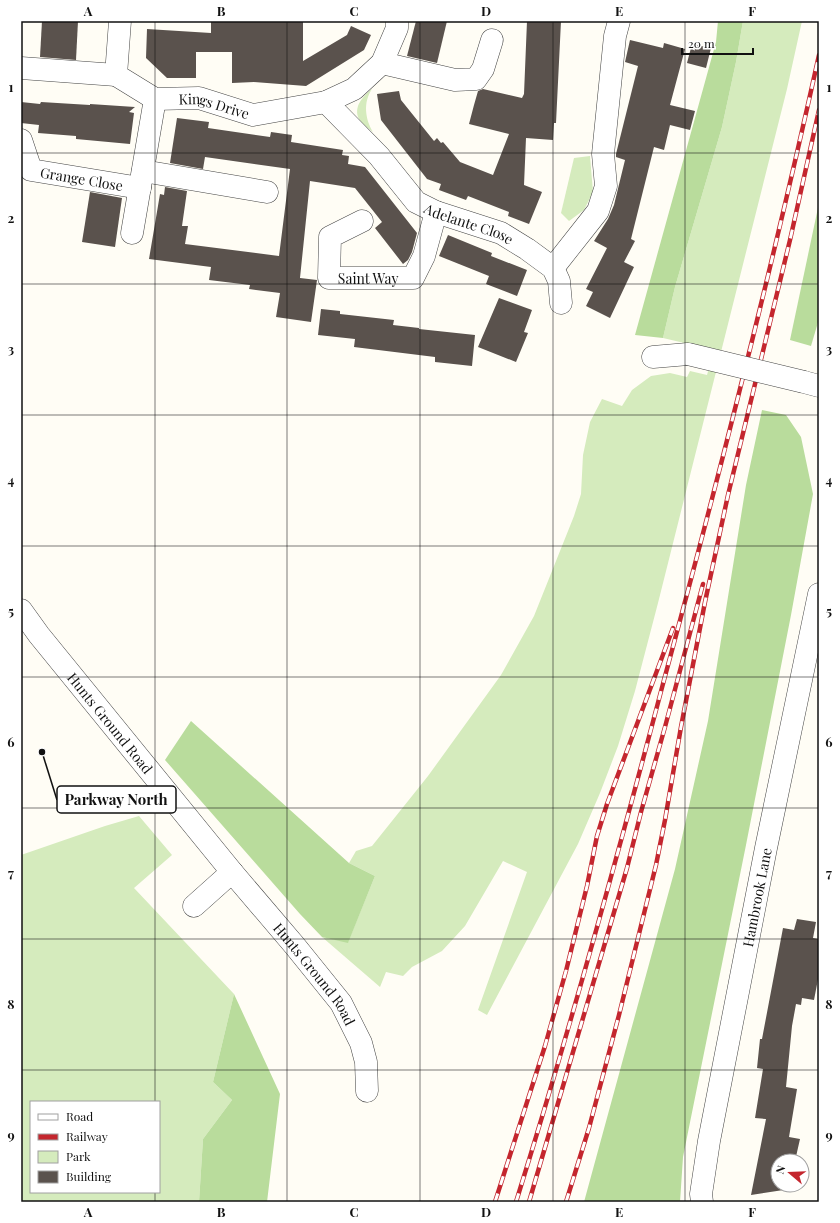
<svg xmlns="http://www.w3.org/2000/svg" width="840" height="1223" viewBox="0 0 840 1223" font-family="'Playfair Display',serif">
<rect width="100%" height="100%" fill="#fffdf5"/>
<g fill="#d5ebbd" fill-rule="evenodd">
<polygon points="743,21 802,21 787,89 658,603 635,691 618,746 600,793 578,844 487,1015 478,1010 527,872 503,861 465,926 442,951 412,967 403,976 386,972 380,987 322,937 348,942 375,876 349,863 356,851 372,846 428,776 501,675 534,616 574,516 581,494 583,455 590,422 602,399 622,406 632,390 651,376 670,373 687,377 690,371 707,375 714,350 663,338 675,287 722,127 736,62"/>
<path d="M372 89C363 102 365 119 373 132 368 128 362 124 359 119 353 107 363 96 372 89Z"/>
<polygon points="590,156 593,192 584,210 569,221 561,213 574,158"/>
<path d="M139 816 172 855 134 888 234 994 213 1082 232 1100 203 1139 199 1202H21V855L105 826ZM31 1102H159V1192H31Z"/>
</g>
<g fill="#b9dc9c">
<polygon points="718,21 743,21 736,62 722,127 675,287 663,338 635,335 716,42"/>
<polygon points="819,203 819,319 811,346 790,340"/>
<polygon points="762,410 786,415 801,437 813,494 791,615 746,845 683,1157 680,1202 584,1202 675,869 708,721 746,485"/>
<polygon points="191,721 349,863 375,876 348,943 322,937 300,914 165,760"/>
<polygon points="234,994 280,1094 267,1202 199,1202 203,1139 232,1100 213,1082"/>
</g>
<g fill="#5a524d">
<polygon points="42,21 78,21 76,60 40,57"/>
<polygon points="211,21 303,21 303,61 347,35 351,26 371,35 364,50 306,86 254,82 232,83 232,52 196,52 196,78 167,78 146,58 147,29 211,33"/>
<polygon points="416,21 447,21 437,63 407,56"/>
<polygon points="527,21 561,21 556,123 554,123 553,140 526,138 524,185 542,192 529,224 508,216 509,212 468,196 466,200 439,190 441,184 427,179 381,120 377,94 399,91 401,100 434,141 437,138 441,143 443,142 460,162 493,175 509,134 469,124 474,105 478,91 483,89 522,98 524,94"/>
<polygon points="630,40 663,48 664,43 685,49 670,105 695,111 690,130 670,125 664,150 654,147 631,239 635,241 624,262 634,267 610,318 586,306 593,292 586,289 607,248 594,241 608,219 614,205 625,160 616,157 616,154 638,66 625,62"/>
<polygon points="692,44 711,48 706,68 687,63"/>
<polygon points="21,102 40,104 41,102 90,105 90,104 135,107 129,112 134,113 130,144 76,139 76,136 38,133 39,125 21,123"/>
<polygon points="177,118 209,122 208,128 270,137 271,132 292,135 291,142 343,150 342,155 349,156 348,164 365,167 417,233 412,252 408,260 403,264 375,228 382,222 355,188 310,181 300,278 317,280 311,322 276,317 280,293 249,289 250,285 209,280 211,267 149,259 160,194 164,195 165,187 187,191 182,226 188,226 185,244 279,256 290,169 205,157 203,169 170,163"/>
<polygon points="90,192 122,198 115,247 82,242"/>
<polygon points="448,235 492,253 491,256 527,270 517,296 486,284 489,276 439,256"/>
<polygon points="499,298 532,310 524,332 528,333 516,362 478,347"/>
<polygon points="321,309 340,311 340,314 394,320 393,325 419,328 419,329 475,335 472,366 435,362 435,357 354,347 355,339 318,335"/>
<polygon points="797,919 816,922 813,938 819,939 819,974 814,1000 802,998 801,1005 796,1004 792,1026 786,1087 797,1089 789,1137 800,1139 795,1161 778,1161 778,1185 791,1185 790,1189 751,1195 766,1119 755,1118 763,1069 757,1068 760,1039 762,1039 783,928 794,930"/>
</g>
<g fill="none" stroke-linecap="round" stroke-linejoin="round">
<g stroke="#444" stroke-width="23">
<g id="minor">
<path id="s1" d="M120 21 116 75 155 99 199 98 253 115 326 102 354 89 382 63 397 28V21"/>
<polyline points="382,63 455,80 476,79 483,69 492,40"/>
<polyline points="21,68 116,75"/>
<path id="s2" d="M326 102 379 156 416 202 436 212 501 233 527 249 553 268 559 281 561 303"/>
<path id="s3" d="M21 140 31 170 140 188"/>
<polyline points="143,171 267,192"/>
<path id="s4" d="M362 221 330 237 329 278H413L424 256 436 212"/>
<polyline points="132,233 155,99"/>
<polyline points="553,268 598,211 606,186 603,154 615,36 619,21"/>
<polyline points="653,357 688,354"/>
<polyline points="804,382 819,386"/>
<path id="s5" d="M21 610 39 635 232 872 295 946 341 1003 361 1043 366 1062 367 1091"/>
<polyline points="194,906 232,872"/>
<path id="s6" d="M702 1202 701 1194 709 1141 766 848 819 594"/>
</g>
</g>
<use href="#minor" stroke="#fff" stroke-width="22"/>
<g stroke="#c4262e" stroke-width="4.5">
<g id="rail">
<polyline points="495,1202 545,1046 566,971 587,886 597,836 607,804 673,628"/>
<path d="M516 1202C570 1029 618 855 664 680 720 473 773 264 819 55"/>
<polyline points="529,1202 627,868 641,812 665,727 703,584"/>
<polyline points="566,1202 589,1128 619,1015 656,865 665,820 681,727 705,602 728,495 790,240 819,110"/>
</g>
</g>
<use href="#rail" stroke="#fff" stroke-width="3" stroke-dasharray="9" stroke-linecap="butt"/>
<g stroke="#444" stroke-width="23" stroke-linecap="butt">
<polyline id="minor-bridge" points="688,354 804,382"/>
</g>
<use href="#minor-bridge" stroke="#fff" stroke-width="22"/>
</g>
<path fill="none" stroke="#111" stroke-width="1" stroke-opacity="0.55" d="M155 21V1102M287 21V1202M420 21V1202M553 21V1202M685 21V1202M21 153H819M21 284H819M21 415H819M21 546H819M21 677H819M21 808H819M21 939H819M21 1070H819M155 1192V1202"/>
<g text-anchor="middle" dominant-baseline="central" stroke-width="4" stroke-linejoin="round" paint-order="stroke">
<g font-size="14" fill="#111" stroke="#fff">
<text stroke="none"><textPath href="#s1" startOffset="160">Kings Drive</textPath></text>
<text stroke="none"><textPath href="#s3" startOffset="83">Grange Close</textPath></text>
<text stroke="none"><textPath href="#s2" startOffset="192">Adelante Close</textPath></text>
<text stroke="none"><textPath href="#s4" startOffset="116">Saint Way</textPath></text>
<text stroke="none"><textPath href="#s5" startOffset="144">Hunts Ground Road</textPath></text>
<text stroke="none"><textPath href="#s6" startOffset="310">Hambrook Lane</textPath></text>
<text stroke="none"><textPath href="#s5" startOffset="468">Hunts Ground Road</textPath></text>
</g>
</g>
<path fill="none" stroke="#111" stroke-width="1.5" d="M42 752L57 800"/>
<circle fill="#111" stroke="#fff" stroke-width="1.5" cx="42" cy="752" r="4"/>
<rect fill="#fff" stroke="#111" stroke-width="1.5" x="57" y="786" width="119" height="27" rx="4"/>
<g font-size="15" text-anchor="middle" font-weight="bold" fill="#111">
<text x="116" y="805">Parkway North</text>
</g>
<rect width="840" height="1223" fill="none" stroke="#ffffff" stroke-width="44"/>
<rect x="30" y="1101" width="130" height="92" fill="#ffffff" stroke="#a0a0a0"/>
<rect x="38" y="1114" width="20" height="6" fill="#ffffff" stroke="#a0a0a0"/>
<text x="66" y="1121" font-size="12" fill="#111111">Road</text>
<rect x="38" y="1134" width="20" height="6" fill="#c4262e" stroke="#a0a0a0"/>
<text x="66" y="1141" font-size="12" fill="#111111">Railway</text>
<rect x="38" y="1151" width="20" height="12" fill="#d5ebbd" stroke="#a0a0a0"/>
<text x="66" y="1161" font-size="12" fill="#111111">Park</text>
<rect x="38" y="1171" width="20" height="12" fill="#5a524d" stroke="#a0a0a0"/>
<text x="66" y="1181" font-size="12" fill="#111111">Building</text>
<g transform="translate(790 1173) rotate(289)"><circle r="19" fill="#ffffff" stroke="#a0a0a0"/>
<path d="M0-3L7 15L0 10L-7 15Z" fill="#c4262e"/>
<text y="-6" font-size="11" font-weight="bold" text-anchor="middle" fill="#111111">N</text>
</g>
<path d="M682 48v6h71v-6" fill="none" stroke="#111111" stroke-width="2"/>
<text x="688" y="48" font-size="12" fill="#111111" stroke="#ffffff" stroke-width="3" paint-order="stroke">20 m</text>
<rect x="22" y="22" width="796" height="1179" fill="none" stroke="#111" stroke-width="1.5"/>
<g font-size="13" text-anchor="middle" font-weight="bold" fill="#111">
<text x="88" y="16">A</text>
<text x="221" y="16">B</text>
<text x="354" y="16">C</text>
<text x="486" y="16">D</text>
<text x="619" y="16">E</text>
<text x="752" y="16">F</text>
<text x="11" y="92">1</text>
<text x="829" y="92">1</text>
<text x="11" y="223">2</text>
<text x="829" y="223">2</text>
<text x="11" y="354">3</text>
<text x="829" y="354">3</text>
<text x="11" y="485">4</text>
<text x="829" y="485">4</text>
<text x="11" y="616">5</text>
<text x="829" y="616">5</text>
<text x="11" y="747">6</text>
<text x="829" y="747">6</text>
<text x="11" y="878">7</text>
<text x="829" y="878">7</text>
<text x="11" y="1009">8</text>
<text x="829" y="1009">8</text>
<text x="11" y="1140">9</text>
<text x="829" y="1140">9</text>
<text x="88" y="1217">A</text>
<text x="221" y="1217">B</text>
<text x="354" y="1217">C</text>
<text x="486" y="1217">D</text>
<text x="619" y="1217">E</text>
<text x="752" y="1217">F</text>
</g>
</svg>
